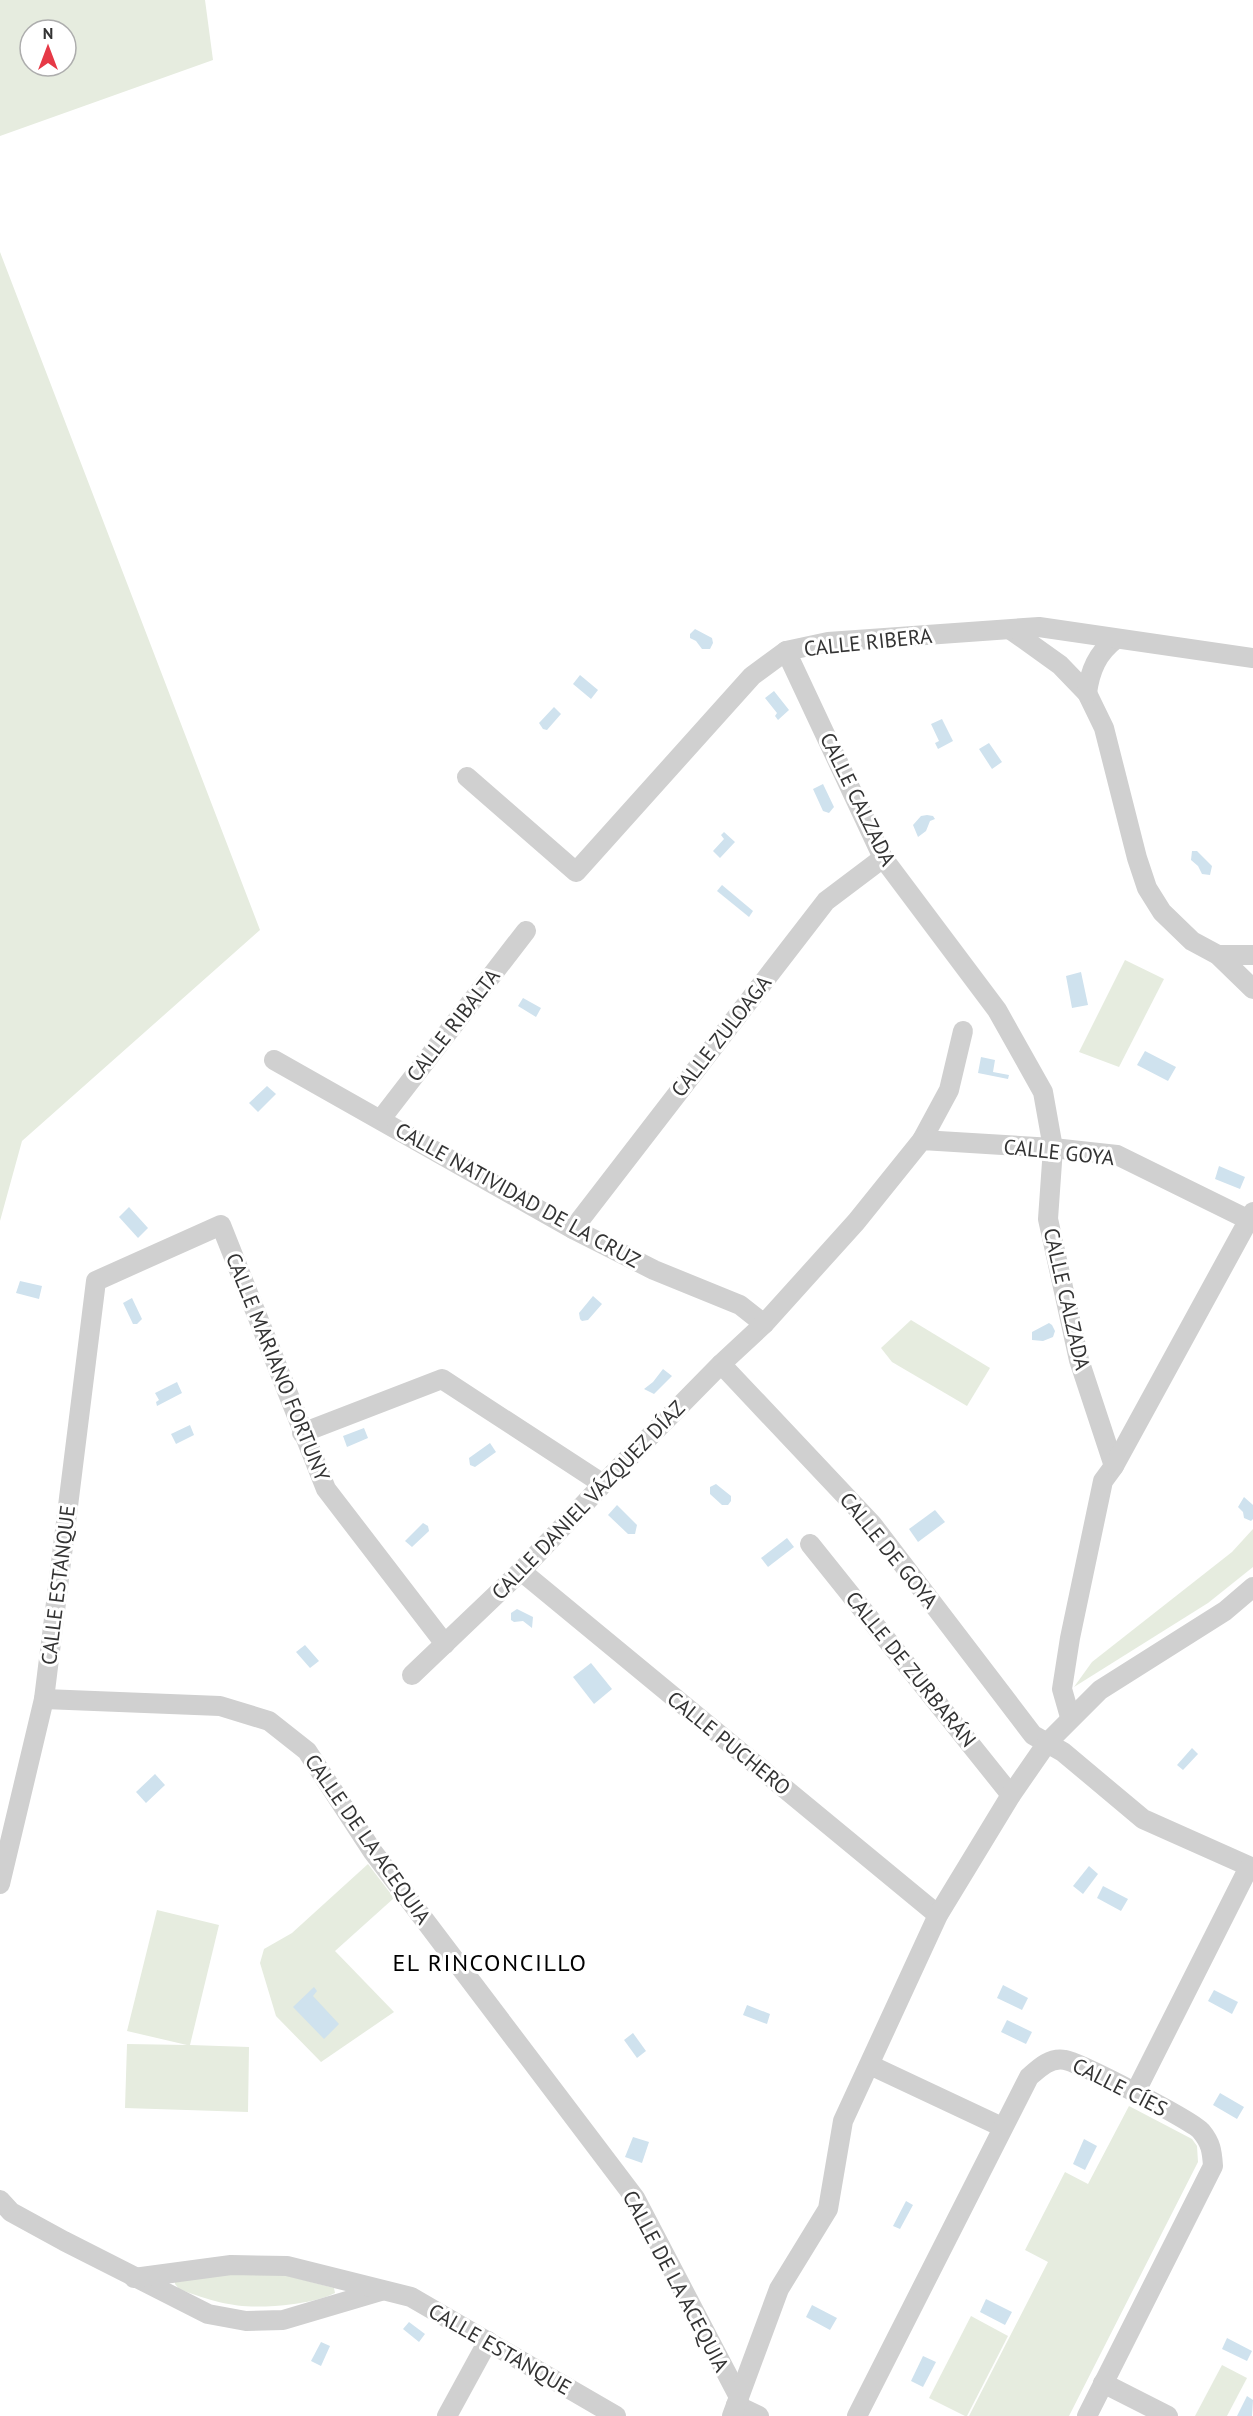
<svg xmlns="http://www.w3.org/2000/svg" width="1253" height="2416" viewBox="0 0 1253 2416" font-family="'PT Sans',sans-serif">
<rect width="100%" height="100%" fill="#fff"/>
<g fill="#e6ecdf" fill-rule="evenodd">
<path d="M0 0H205L213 60 0 136ZM30 30H66V66H30Z"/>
<polygon points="0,252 260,930 22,1141 0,1221"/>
<polygon points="1125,960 1164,979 1119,1067 1079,1052"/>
<polygon points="911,1320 990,1368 967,1406 892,1362 881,1348"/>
<polygon points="1253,1529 1253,1567 1208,1603 1074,1687 1092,1662 1232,1552"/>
<polygon points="368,1864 394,1898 335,1951 394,2012 321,2062 276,2016 260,1963 264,1949 292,1933"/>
<polygon points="157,1910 219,1925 190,2045 249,2047 248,2112 125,2108 127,2044 187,2045 127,2031"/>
<polygon points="1129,2106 1192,2139 1197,2146 1198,2162 1069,2416 969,2416 1048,2262 1025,2250 1065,2172 1088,2184"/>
<path d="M277 2273 334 2288 335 2293C324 2299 307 2302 294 2304 246 2310 224 2306 179 2289L175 2284V2282L219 2274Z"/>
<polygon points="971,2316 1008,2336 967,2416 965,2416 929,2398"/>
<polygon points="1222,2365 1247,2378 1227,2416 1195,2416"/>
</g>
<g fill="#cfe2ee">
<polygon points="695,629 712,638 713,643 710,649 702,649 696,641 690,638 690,634"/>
<polygon points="580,675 598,690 591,699 573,684"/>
<polygon points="774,691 789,710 778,720 775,716 777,713 765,698"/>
<polygon points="554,707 561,714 547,730 543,729 539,723"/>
<polygon points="942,719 953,741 938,749 935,743 939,741 931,724"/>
<polygon points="989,743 1002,762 992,769 979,749"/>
<polygon points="823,784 834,807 829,813 823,811 813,789"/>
<polygon points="927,815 933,816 935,819 930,821 926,831 918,837 913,825 921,816"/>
<polygon points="724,832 735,842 720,858 713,851 724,839 721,835"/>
<polygon points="1192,851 1197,851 1212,866 1210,875 1202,874 1198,866 1191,860"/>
<polygon points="722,885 753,911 749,917 717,891"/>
<polygon points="1081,972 1088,1005 1072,1008 1066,976"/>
<polygon points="523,998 541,1008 536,1017 518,1006"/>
<polygon points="1145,1051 1176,1067 1168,1081 1137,1065"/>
<polygon points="981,1057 995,1060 993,1072 1009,1075 1008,1079 978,1073"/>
<polygon points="267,1086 276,1094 258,1112 249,1103"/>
<polygon points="1219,1166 1245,1177 1240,1189 1215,1179"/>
<polygon points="129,1207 148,1228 138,1238 119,1217"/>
<polygon points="20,1281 42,1286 39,1299 16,1293"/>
<polygon points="593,1296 602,1304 588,1320 582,1321 580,1319 579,1313"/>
<polygon points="132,1298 142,1319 137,1324 133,1324 123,1303"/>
<polygon points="1049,1323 1052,1325 1055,1331 1053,1337 1043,1341 1032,1340 1032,1332"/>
<polygon points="663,1369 672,1376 654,1394 644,1389 653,1382"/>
<polygon points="177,1382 182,1393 157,1406 156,1402 159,1400 155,1393"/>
<polygon points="190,1425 194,1435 176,1444 171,1434"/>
<polygon points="364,1428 368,1438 347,1447 343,1436"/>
<polygon points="490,1443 496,1452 475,1467 470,1465 469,1458"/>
<polygon points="716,1484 731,1496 731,1501 728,1505 722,1505 710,1494 710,1487"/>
<polygon points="1244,1497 1253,1505 1253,1519 1251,1521 1244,1518 1243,1512 1238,1507"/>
<polygon points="617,1505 637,1525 635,1534 628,1534 608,1515"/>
<polygon points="935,1510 945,1522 918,1542 909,1529"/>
<polygon points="423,1523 428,1526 429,1531 412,1547 405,1541"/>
<polygon points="787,1538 794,1547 768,1567 761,1558"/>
<polygon points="517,1609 533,1617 532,1628 523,1621 514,1622 511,1620 511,1613"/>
<polygon points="305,1645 319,1661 310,1668 296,1652"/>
<polygon points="591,1663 612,1689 594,1704 573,1677"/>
<polygon points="1192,1748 1198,1754 1183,1770 1177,1765"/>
<polygon points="155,1774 165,1785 146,1803 136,1792"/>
<polygon points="1089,1866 1098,1874 1083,1894 1073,1886"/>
<polygon points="1103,1886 1128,1899 1121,1911 1097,1898"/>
<polygon points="1003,1985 1028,1998 1022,2010 997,1998"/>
<polygon points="314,1987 317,1991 313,1996 339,2024 324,2039 293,2007"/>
<polygon points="1214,1990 1238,2002 1232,2014 1208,2001"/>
<polygon points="747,2005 770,2014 767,2024 743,2015"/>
<polygon points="1007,2020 1032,2032 1026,2044 1001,2032"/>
<polygon points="633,2033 646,2051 637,2058 624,2040"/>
<polygon points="1220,2093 1244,2107 1237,2119 1213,2105"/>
<polygon points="633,2137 649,2142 642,2163 625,2157"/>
<polygon points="1084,2139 1097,2146 1085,2170 1073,2164"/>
<polygon points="906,2201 913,2205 900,2229 893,2226"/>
<polygon points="986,2299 1012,2312 1005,2325 980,2312"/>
<polygon points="812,2305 837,2318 830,2330 806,2317"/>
<polygon points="409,2322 425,2334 419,2342 403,2329"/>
<polygon points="1227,2338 1252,2351 1247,2361 1222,2349"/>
<polygon points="321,2342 330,2346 321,2366 311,2361"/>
<polygon points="923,2356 936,2362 923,2387 911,2381"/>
<polygon points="1247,2396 1253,2400 1252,2416 1237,2416"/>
</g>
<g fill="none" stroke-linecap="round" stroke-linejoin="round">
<g stroke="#d0d0d0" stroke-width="20">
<polyline points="1011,630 1060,665 1087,693 1104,728 1137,858 1147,888 1162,912 1192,941 1218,955 1253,989"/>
<polyline points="786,651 883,858 997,1010 1043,1092 1053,1148 1048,1219 1079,1360 1114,1466 1103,1481 1070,1638 1062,1689 1070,1717"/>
<path d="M1087 693C1090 671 1097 653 1116 639"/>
<polyline points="467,777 576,872 752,676 786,651 828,642 1039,627 1253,658"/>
<polyline points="1218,955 1253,955"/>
<polyline points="274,1060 573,1229 654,1270 740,1305 764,1324"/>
<polyline points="381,1119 526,931"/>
<polyline points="922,1140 949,1090 963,1031"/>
<polyline points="573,1229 826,901 883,858"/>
<polyline points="721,1364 872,1524 1033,1735 1063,1752 1143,1819 1253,1868"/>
<polyline points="302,1433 442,1379 603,1484"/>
<polyline points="1114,1466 1253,1212"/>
<polyline points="810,1544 1011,1795"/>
<polyline points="521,1571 938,1915"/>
<polyline points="412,1675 521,1571 603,1484 721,1364 764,1324 856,1222 922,1140 1053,1148 1117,1155 1253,1222"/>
<polyline points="44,1699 220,1706 269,1721 307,1751 373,1852 635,2198 739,2397"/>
<polyline points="0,1884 44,1699 96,1281 221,1225 326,1489 445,1644"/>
<polyline points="870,2065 1002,2127"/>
<polyline points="1135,2093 1249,1867"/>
<polyline points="0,2200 11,2212 64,2241 208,2314 246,2321 283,2320 381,2291"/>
<polyline points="134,2278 231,2265 287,2266 411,2297 616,2416"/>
<polyline points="1103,2383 1168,2416"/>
<polyline points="736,2405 759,2416"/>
<polyline points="447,2416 488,2341"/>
<polyline points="732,2416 779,2289 828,2209 843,2121 938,1915 1011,1795 1047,1743 1100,1690 1225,1611 1253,1587"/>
<path d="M857 2416 1029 2077C1039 2068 1050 2057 1065 2060 1079 2062 1193 2121 1201 2131 1211 2143 1212 2151 1213 2166L1087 2416"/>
</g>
</g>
<g text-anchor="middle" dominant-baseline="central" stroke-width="6" stroke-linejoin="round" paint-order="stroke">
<g font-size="21" fill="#333" stroke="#fff">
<text transform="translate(868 642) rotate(-6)">CALLE RIBERA</text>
<text transform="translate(858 799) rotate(64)">CALLE CALZADA</text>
<text transform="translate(453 1025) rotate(-52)">CALLE RIBALTA</text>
<text transform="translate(721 1036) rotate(-52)">CALLE ZULOAGA</text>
<text transform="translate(1059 1152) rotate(6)">CALLE GOYA</text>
<text transform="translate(518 1195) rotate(29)">CALLE NATIVIDAD DE LA CRUZ</text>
<text transform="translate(1067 1299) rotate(77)">CALLE CALZADA</text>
<text transform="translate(278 1367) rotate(68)">CALLE MARIANO FORTUNY</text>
<text transform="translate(588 1500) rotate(-46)">CALLE DANIEL VÁZQUEZ DÍAZ</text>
<text transform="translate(889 1550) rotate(51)">CALLE DE GOYA</text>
<text transform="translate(58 1585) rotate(-83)">CALLE ESTANQUE</text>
<text transform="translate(911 1669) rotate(51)">CALLE DE ZURBARÁN</text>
<text transform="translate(729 1743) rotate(39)">CALLE PUCHERO</text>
<text transform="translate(368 1839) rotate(55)">CALLE DE LA ACEQUIA</text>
<text transform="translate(1120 2087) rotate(27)">CALLE CÍES</text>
<text transform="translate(676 2281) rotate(62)">CALLE DE LA ACEQUIA</text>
<text transform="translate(500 2349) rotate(30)">CALLE ESTANQUE</text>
</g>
<g font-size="24" letter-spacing="1.5" fill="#000" stroke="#fff">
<text x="490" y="1962">EL RINCONCILLO</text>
</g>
</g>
<g transform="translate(48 48)"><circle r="28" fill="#ffffff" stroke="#adadad" stroke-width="1.5"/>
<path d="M0-4.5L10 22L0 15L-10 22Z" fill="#e63946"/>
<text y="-9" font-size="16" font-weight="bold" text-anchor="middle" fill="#333333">N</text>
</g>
</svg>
